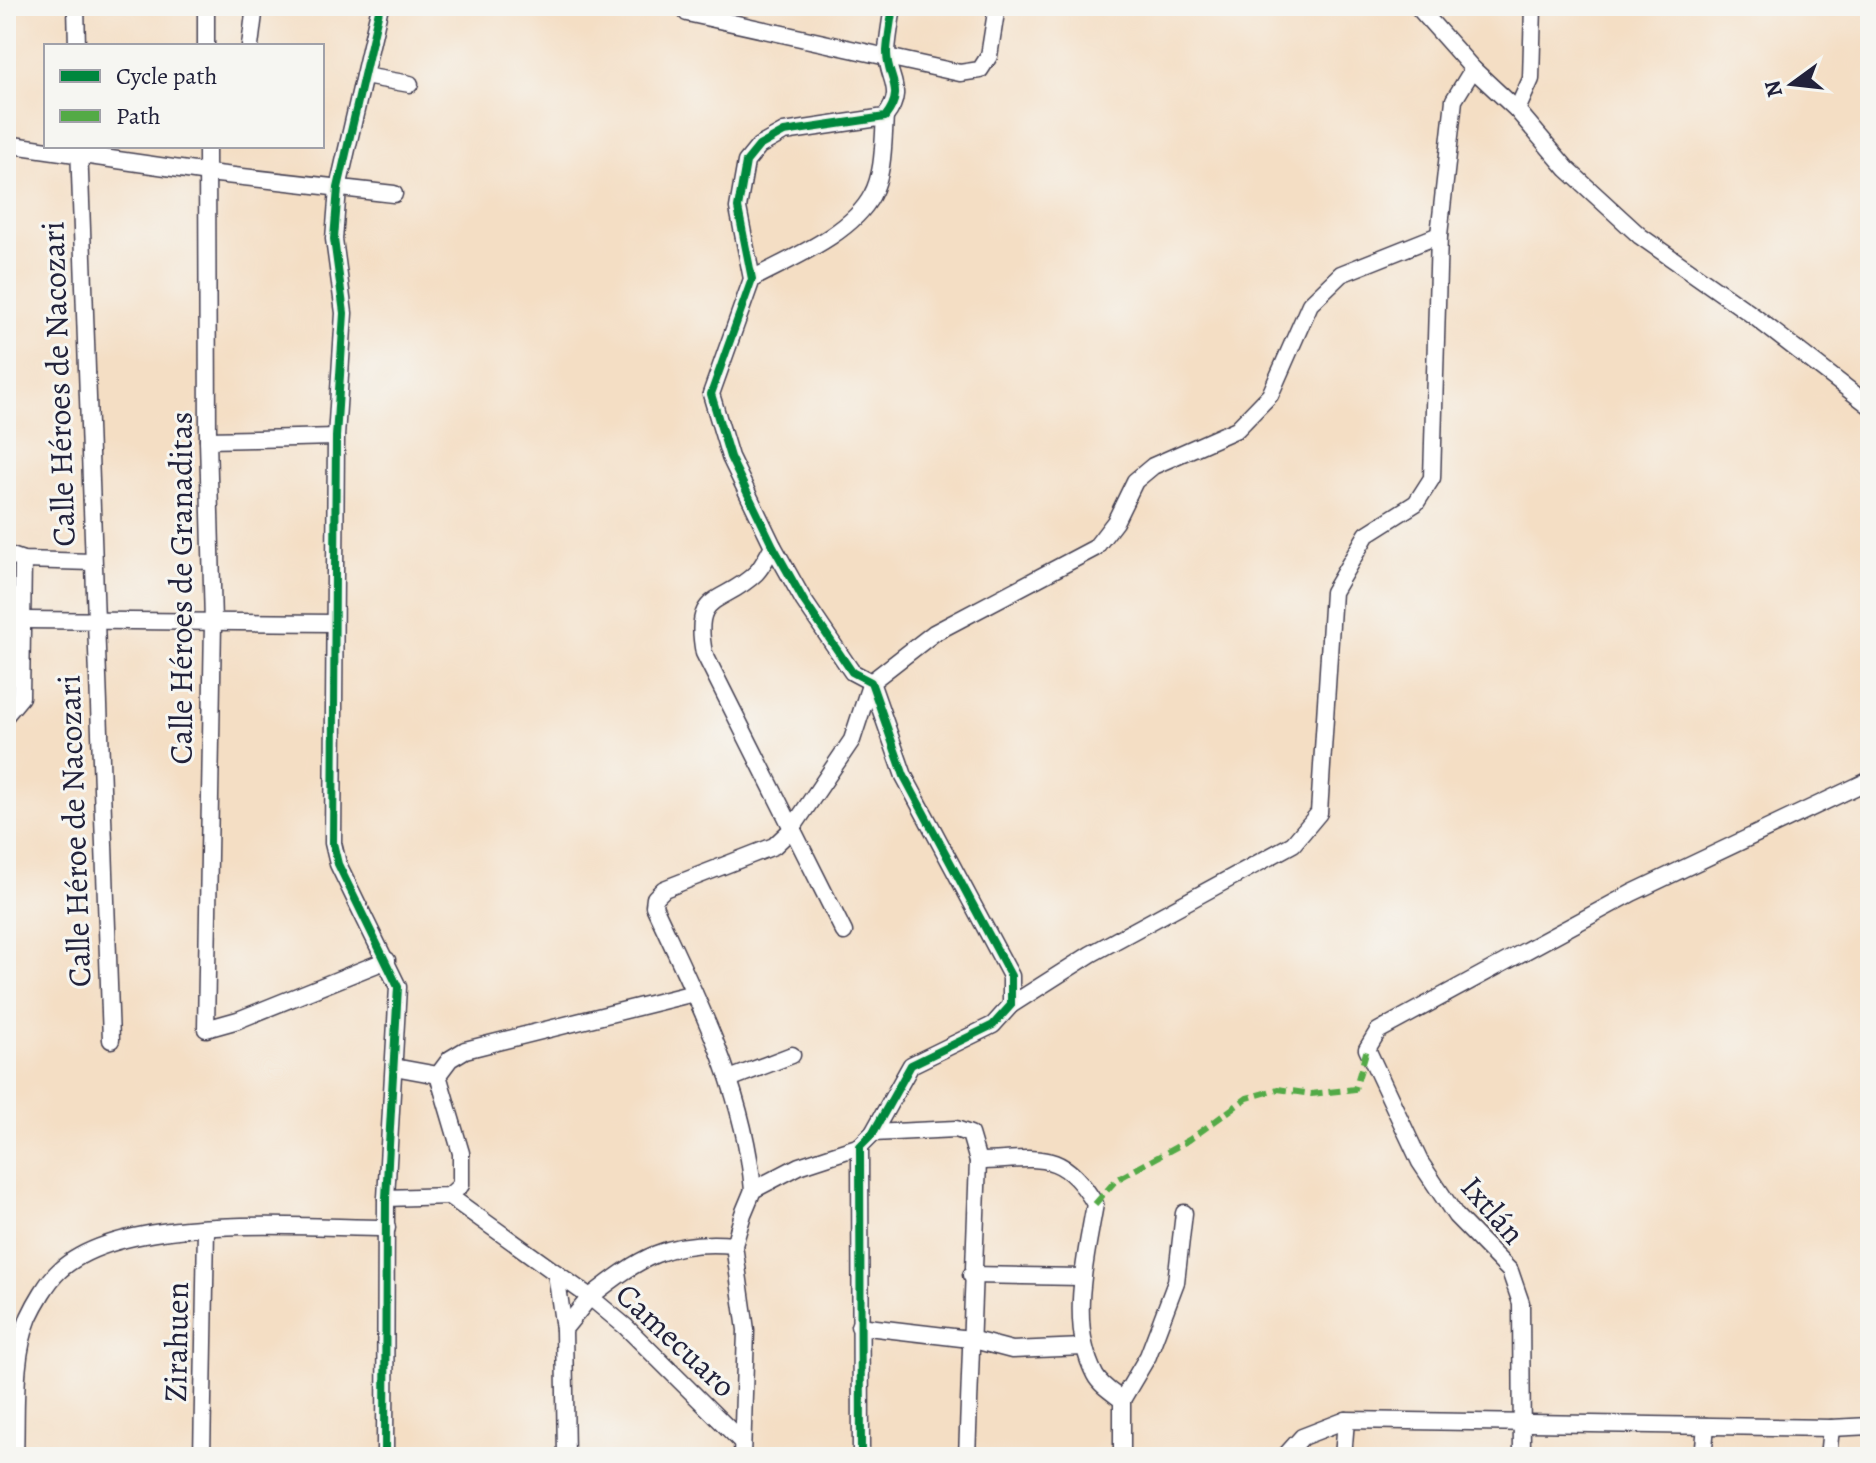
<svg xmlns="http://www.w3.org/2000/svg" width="1876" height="1463" viewBox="0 0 1876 1463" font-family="Alegreya,serif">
<rect width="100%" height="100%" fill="#f6f6f2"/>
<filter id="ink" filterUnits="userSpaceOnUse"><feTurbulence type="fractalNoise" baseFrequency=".0125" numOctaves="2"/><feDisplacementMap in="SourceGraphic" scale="16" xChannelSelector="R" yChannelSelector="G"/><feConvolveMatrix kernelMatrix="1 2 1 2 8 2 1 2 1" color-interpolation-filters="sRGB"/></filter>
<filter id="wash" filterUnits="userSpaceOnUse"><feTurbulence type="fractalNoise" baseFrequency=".006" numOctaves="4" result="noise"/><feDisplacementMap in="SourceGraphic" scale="32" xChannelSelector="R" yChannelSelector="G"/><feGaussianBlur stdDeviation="1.8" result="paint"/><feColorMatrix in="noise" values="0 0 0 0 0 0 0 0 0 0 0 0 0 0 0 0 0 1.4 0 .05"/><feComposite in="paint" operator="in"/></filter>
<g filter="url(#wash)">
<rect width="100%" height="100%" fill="#f4dec4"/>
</g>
<g filter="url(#ink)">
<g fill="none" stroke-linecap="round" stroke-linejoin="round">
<g stroke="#423e50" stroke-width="19">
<g id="minor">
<polyline points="76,6 77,46"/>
<polyline points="206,6 206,46"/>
<polyline points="380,6 338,188 334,239 344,313 336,437 333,843 338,864 398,987 386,1198 385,1457"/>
<polyline points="682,6 687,13 960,73 980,70 989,56 997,6"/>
<polyline points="1417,6 1473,69 1517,110 1567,169 1640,236 1751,314 1870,406"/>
<polyline points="250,46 255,6"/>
<polyline points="364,76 410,84"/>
<polyline points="1517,110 1531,79 1533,6"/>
<polyline points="6,144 208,173 394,194"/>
<polyline points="79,146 111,1040"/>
<polyline points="207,146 208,440 213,622 206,1029 238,1020 387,960"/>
<path d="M752 279C789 259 852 234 872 195 884 173 883 142 885 117"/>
<polyline points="208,440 336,437"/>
<path d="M773 546C768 554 763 566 756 573 722 606 692 590 704 653L844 932"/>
<polyline points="6,554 23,560 92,562"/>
<polyline points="25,620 333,623"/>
<polyline points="6,715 21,697 23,560"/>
<polyline points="1011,1005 1091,954 1293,844 1319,813 1333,592 1367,534 1416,503 1432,478 1439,235 1454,100 1473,69"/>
<polyline points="394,1067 438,1075"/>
<polyline points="732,1078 792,1055"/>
<path d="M873 1133 956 1129 970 1134 978 1161C1037 1160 1062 1147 1095 1204 1086 1257 1068 1324 1095 1375 1100 1385 1113 1393 1122 1400V1457"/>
<path d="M753 1190C744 1088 697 999 654 906L655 898 664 889 774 846 791 830 852 740 871 682 934 633 1095 548 1115 522 1135 481 1153 466 1237 429 1270 395 1310 304 1341 274 1439 235"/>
<polyline points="449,1196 556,1273 564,1329 566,1457"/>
<polyline points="386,1198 449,1196 461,1185 461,1153 438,1075 450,1059 465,1050 694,993"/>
<path d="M556 1273 590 1297C639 1258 669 1239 734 1245"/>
<polyline points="971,1275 1082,1277"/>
<polyline points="859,1326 970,1339 1012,1350 1084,1347"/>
<polyline points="564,1329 590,1297 626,1327 741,1441"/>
<polyline points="1122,1400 1148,1356 1176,1282 1184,1213"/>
<path d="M15 1457C17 1413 12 1359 29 1317 35 1304 48 1281 59 1271 123 1211 302 1228 387 1228"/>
<polyline points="202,1457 206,1228"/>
<polyline points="742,1457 746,1330 734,1245 743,1214 753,1190 799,1166 860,1146"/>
<path d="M861 1457 860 1146 873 1133 911 1065 993 1025 1011 1005V976L904 776 871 682 852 672 804 601 773 546 730 457 711 394 752 279 738 208 746 162 759 146 784 132 885 117C907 89 886 78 887 51 888 36 891 21 893 6"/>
<polyline points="967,1457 978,1161"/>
<polyline points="1284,1457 1302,1437 1346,1420 1831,1428 1870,1426"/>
<polyline points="1343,1457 1346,1420"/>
<polyline points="1522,1457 1521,1303 1510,1271 1456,1216 1420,1162 1367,1049 1378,1031 1632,893 1870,780"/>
<polyline points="1703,1457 1706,1426"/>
<polyline points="1828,1457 1831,1428"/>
</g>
</g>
<use href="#minor" stroke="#fff" stroke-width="16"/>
<polyline stroke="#53aa46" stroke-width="6" stroke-dasharray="12 6" stroke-linecap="butt" points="1095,1204 1116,1180 1189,1140 1247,1098 1278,1089 1311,1094 1355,1089 1367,1049"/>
<g stroke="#f6f6f2" stroke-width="13">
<g id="cycleway">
<polyline points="380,6 338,188 334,239 344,313 336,437 333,843 338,864 398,987 386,1198 385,1457"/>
<path d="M861 1457 860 1146 873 1133 911 1065 993 1025 1011 1005V976L904 776 871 682 852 672 804 601 773 546 730 457 711 394 752 279 738 208 746 162 759 146 784 132 885 117C907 89 886 78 887 51 888 36 891 21 893 6"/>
</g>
</g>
<use href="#cycleway" stroke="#00873e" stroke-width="8"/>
</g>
</g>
<g text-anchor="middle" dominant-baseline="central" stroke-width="6" stroke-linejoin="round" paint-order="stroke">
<g font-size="32" fill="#22223b" stroke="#f6f6f2">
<text transform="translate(58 384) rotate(-92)">Calle Héroes de Nacozari</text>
<text transform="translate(181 588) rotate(-90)">Calle Héroes de Granaditas</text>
<text transform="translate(74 831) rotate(-92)">Calle Héroe de Nacozari</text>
<text transform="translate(1493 1210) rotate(49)">Ixtlán</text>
<text transform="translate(676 1340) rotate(43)">Camecuaro</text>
<text transform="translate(176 1342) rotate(-89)">Zirahuen</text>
</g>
</g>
<rect width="1876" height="1463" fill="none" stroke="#f6f6f2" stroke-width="32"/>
<rect x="44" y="44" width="280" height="104" fill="#f6f6f2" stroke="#a1a1a9" stroke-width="2"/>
<rect x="60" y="70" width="40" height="12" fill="#00873e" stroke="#a1a1a9" stroke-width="2"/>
<text x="116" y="84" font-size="24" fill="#22223b">Cycle path</text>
<rect x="60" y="110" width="40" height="12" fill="#53aa46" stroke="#a1a1a9" stroke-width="2"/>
<text x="116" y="124" font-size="24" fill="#22223b">Path</text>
<g transform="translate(1792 84) rotate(255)" stroke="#f6f6f2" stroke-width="6" paint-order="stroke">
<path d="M0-6L14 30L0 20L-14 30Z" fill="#22223b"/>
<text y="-12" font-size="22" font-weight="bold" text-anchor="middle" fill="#22223b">N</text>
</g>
</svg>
